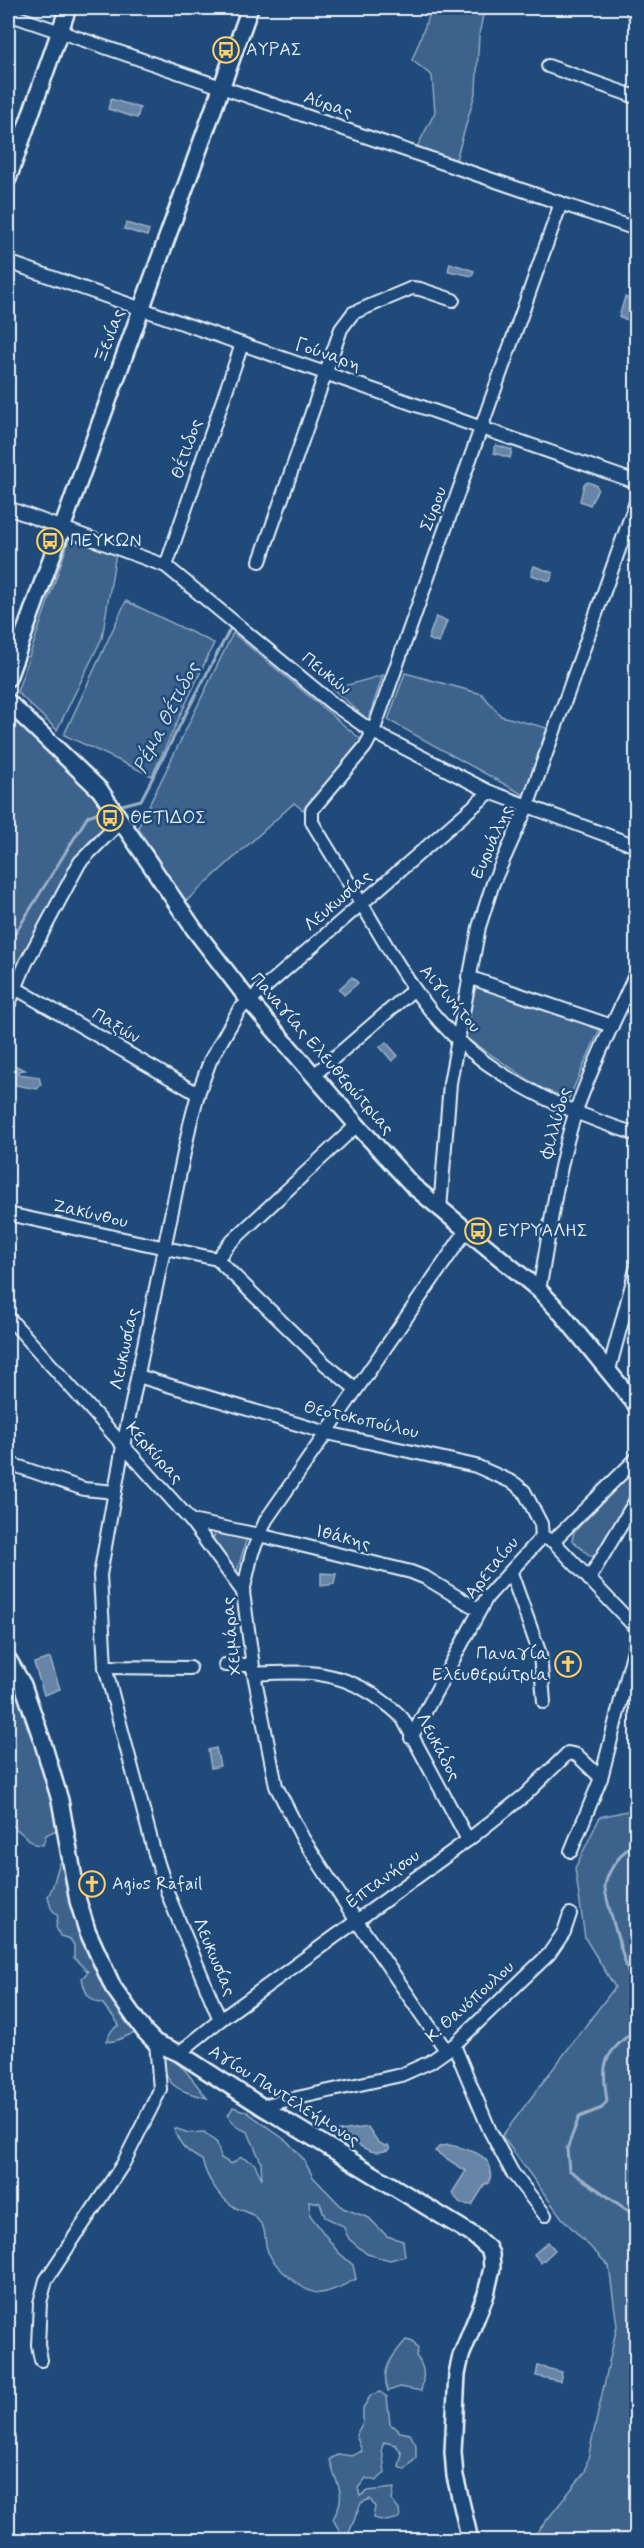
<svg xmlns="http://www.w3.org/2000/svg" width="644" height="2548" viewBox="0 0 644 2548" font-family="Mynerve,sans-serif">
<rect width="100%" height="100%" fill="#1f4a7a"/>
<filter id="ink" filterUnits="userSpaceOnUse"><feTurbulence type="fractalNoise" baseFrequency=".0167" numOctaves="2"/><feDisplacementMap in="SourceGraphic" scale="12" xChannelSelector="R" yChannelSelector="G"/><feConvolveMatrix kernelMatrix="1 2 1 2 8 2 1 2 1" color-interpolation-filters="sRGB"/></filter>
<g filter="url(#ink)">
<g fill="#3c628c" stroke="#92aac2" stroke-width="1.5">
<polygon points="432,8 487,8 484,10 479,35 476,90 456,160 417,147 435,112 432,76 412,60"/>
<polygon points="70,537 116,553 102,638 57,730 17,692"/>
<polygon points="126,601 214,643 152,776 64,735"/>
<polygon points="233,633 363,741 303,810 294,803 185,902 138,828"/>
<polygon points="405,673 482,694 501,716 547,728 524,795 388,720"/>
<polygon points="383,675 368,720 333,689"/>
<path d="M8 711C44 746 83 778 110 820L85 846 8 999Z"/>
<polygon points="476,984 600,1029 569,1098 544,1090 466,1038 466,1024"/>
<polygon points="636,1468 636,1485 595,1556 590,1556 572,1540 574,1532"/>
<polygon points="216,1532 247,1537 237,1572 213,1539"/>
<path d="M8 1666 26 1703 62 1833 54 1831 46 1835 43 1845 34 1844C26 1835 9 1827 8 1815 7 1807 10 1799 8 1791V1735L13 1726 12 1714 8 1710Z"/>
<polygon points="636,1809 636,2540 531,2540 585,2472 617,2326 609,2266 562,2218 502,2136 615,1987 585,1938 575,1868 600,1817"/>
<path d="M62 1859 66 1868 141 2034C127 2031 119 2044 106 2041L112 2030 119 2025C114 2016 108 2012 103 2004 88 2000 85 1993 82 1978L88 1972 74 1958V1945L70 1939 60 1936 56 1927 58 1917 51 1908 48 1896C56 1884 55 1871 62 1859Z"/>
<path d="M163 2052 185 2070 207 2098C176 2090 163 2086 163 2052Z"/>
<path d="M233 2107 247 2112 288 2142 304 2160 313 2177 343 2208 369 2218 387 2236 403 2241 405 2256 390 2260 367 2254 349 2239 343 2226 325 2217 320 2203 309 2201 310 2215 338 2252 353 2265 356 2279C346 2284 333 2292 321 2293 305 2295 274 2266 268 2252 262 2238 270 2232 256 2218 251 2212 243 2211 236 2208 219 2198 207 2179 202 2160 187 2152 179 2145 174 2128L189 2133 204 2132 217 2143 221 2158 231 2164 241 2157 254 2163 262 2179 261 2162 248 2132 237 2127 228 2116Z"/>
<path d="M406 2340 413 2342 418 2349 416 2356C426 2368 424 2377 421 2391L400 2387 388 2391C380 2370 392 2356 406 2340Z"/>
<path d="M380 2392 387 2397 390 2424 400 2432 410 2434 416 2445V2458L405 2470 399 2467 402 2454 396 2445 384 2442 382 2448 385 2473 376 2481 366 2478 358 2488 360 2496 368 2491 394 2488 392 2501 399 2510 400 2518 386 2521 373 2518 375 2507 370 2499 361 2503 347 2538 339 2540V2530L333 2519C349 2490 335 2487 330 2459L339 2454 351 2456 362 2451 356 2435 363 2422V2408L371 2395Z"/>
</g>
<g fill="#6685a7" stroke="#9ab0c7" stroke-width="1.5">
<polygon points="111,99 140,108 137,118 108,109"/>
<polygon points="126,223 149,230 147,236 124,229"/>
<polygon points="450,263 474,271 472,276 448,271"/>
<polygon points="625,297 635,301 628,320 619,317"/>
<polygon points="496,445 512,450 510,458 494,453 494,447"/>
<polygon points="588,482 596,485 598,489 590,505 580,501 584,484"/>
<polygon points="534,566 553,573 550,581 531,575"/>
<polygon points="436,617 447,621 439,643 428,639"/>
<polygon points="352,977 358,983 344,995 339,989"/>
<polygon points="386,1042 398,1056 392,1061 380,1047"/>
<polygon points="16,1066 25,1070 19,1071 18,1074 39,1077 41,1085 37,1089 15,1085"/>
<polygon points="321,1573 336,1574 334,1584 321,1586"/>
<polygon points="50,1658 60,1689 44,1695 34,1663"/>
<polygon points="216,1748 220,1766 211,1768 208,1750"/>
<path d="M368 2127 378 2142 385 2146 388 2145 390 2149C369 2159 359 2142 341 2136L339 2131Z"/>
<path d="M449 2145C471 2149 500 2157 488 2184L486 2183 472 2205 461 2204 452 2193 466 2171 435 2151 440 2146Z"/>
<polygon points="548,2242 555,2250 541,2263 534,2254"/>
<polygon points="538,2366 562,2372 560,2381 536,2376"/>
</g>
<g fill="none" stroke-linecap="round" stroke-linejoin="round">
<g stroke="#9ab0c7" stroke-width="3">
<polyline points="624,8 636,32"/>
<polyline points="118,806 141,800 230,629"/>
<polyline points="8,945 88,816 102,811"/>
<path d="M636 1841C623 1852 608 1867 605 1886 604 1896 631 1982 636 1995"/>
<path d="M636 2029C604 2055 601 2060 607 2101L602 2108 579 2117 567 2149 569 2170 636 2216"/>
</g>
<g stroke="#e8f1f8" stroke-width="16">
<g id="minor">
<polyline points="8,14 636,229"/>
<polyline points="548,66 636,97"/>
<path d="M561 203 373 732 365 747 312 810V822C333 857 355 892 376 928 399 967 422 1006 456 1038 505 1085 573 1114 636 1134"/>
<polyline points="8,262 636,482"/>
<polyline points="8,508 166,566 333,704 373,732 490,792 636,846"/>
<polyline points="260,561 341,329 353,313 412,288 420,289 453,300"/>
<polyline points="166,566 242,344"/>
<polyline points="468,977 612,1026"/>
<polyline points="17,989 198,1094"/>
<polyline points="8,1006 26,963 80,862 121,821"/>
<polyline points="314,1075 413,990"/>
<polyline points="440,1210 450,1083 479,927 493,883 527,807 636,502"/>
<polyline points="8,1214 217,1259 325,1364 356,1389"/>
<polyline points="217,1259 228,1245 357,1125"/>
<path d="M539 1290C550 1233 557 1167 576 1111 592 1064 616 1019 636 973"/>
<polyline points="8,1317 191,1521 243,1592"/>
<polyline points="609,1370 636,1269"/>
<polyline points="138,1376 327,1433 476,1466 514,1483 524,1491 541,1524 542,1537"/>
<polyline points="8,1463 84,1489 115,1492"/>
<polyline points="191,1521 259,1535 411,1572 426,1578 479,1610"/>
<polyline points="542,1537 553,1541 636,1459"/>
<polyline points="553,1541 636,1628"/>
<polyline points="511,1573 540,1654 544,1702"/>
<polyline points="589,1579 636,1500"/>
<polyline points="225,1665 252,1665"/>
<polyline points="105,1667 190,1668"/>
<path d="M254 1674C300 1671 334 1669 374 1695 385 1703 395 1709 403 1719L468 1840"/>
<polyline points="411,1738 487,1597 542,1537"/>
<polyline points="571,1851 601,1778 636,1642"/>
<polyline points="220,2020 169,1897 154,1851 105,1667 100,1575 123,1446 190,1124 198,1094 210,1061 239,1010 490,792"/>
<polyline points="454,2045 490,2131 512,2172 545,2215"/>
<polyline points="446,2050 356,1920 302,1837 276,1786 254,1674 243,1592 252,1553 266,1520 466,1231"/>
<polyline points="179,2053 220,2020 468,1840 525,1795 568,1753 577,1755 601,1778"/>
<polyline points="261,2106 401,2075 430,2062 454,2045 549,1954 564,1932 570,1914"/>
<polyline points="41,2360 38,2345 40,2303 46,2280 123,2164 157,2096 160,2089 156,2043"/>
</g>
</g>
<g stroke="#e8f1f8" stroke-width="20">
<g id="tertiary">
<polyline points="8,179 68,8"/>
<polyline points="8,678 250,8"/>
<polyline points="8,702 100,790 194,929 250,1002 357,1125 413,1186 539,1290 561,1313 636,1405"/>
<polyline points="8,1659 23,1685 42,1740 60,1800 78,1901 87,1930 113,1987 145,2032 156,2043 179,2053 261,2106 473,2235 488,2248 491,2254 492,2268 486,2294 461,2356 457,2374 453,2452 455,2476 470,2540"/>
</g>
</g>
<use href="#minor" stroke="#1f4a7a" stroke-width="12"/>
<use href="#tertiary" stroke="#1f4a7a" stroke-width="15"/>
</g>
</g>
<defs>
<g id="bus-ring" transform="scale(1.35)"><circle r="9.5" fill="#1f4a7a" stroke="#ffd166" stroke-width="1.5"/><path d="M-5-6H5V4H4V6H2V4H-2V6H-4V4H-5ZM-3.5-4V0h7V-4ZM-3.5 1.2v1.5H-2V1.2ZM2 1.2v1.5H3.5V1.2Z" fill="#ffd166"/></g>
<g id="church-ring" transform="scale(1.35)"><circle r="9.5" fill="#1f4a7a" stroke="#ffd166" stroke-width="1.5"/><path d="M-1.2-6h2.4v3.5h3.3v2.4h-3.3V6h-2.4V-.1h-3.3v-2.4h3.3Z" fill="#ffd166"/></g>
</defs>
<g fill-rule="evenodd">
<use href="#bus-ring" x="226" y="50"/>
<use href="#bus-ring" x="50" y="541"/>
<use href="#bus-ring" x="110" y="818"/>
<use href="#bus-ring" x="478" y="1231"/>
<use href="#church-ring" x="568" y="1664"/>
<use href="#church-ring" x="92" y="1884"/>
</g>
<g text-anchor="middle" dominant-baseline="central" stroke-width="5" stroke-linejoin="round" paint-order="stroke">
<g font-size="18" fill="#e8f1f8" stroke="#1f4a7a" text-anchor="start">
<text x="246" y="50">ΑΥΡΑΣ</text>
<text x="70" y="541">ΠΕΥΚΩΝ</text>
<text x="130" y="818">ΘΕΤΙΔΟΣ</text>
<text x="498" y="1231">ΕΥΡΥΑΛΗΣ</text>
<text x="548" y="1654" text-anchor="end">Παναγία<tspan x="548" dy="21">Ελευθερώτρια</tspan></text>
<text x="112" y="1884">Agios Rafail</text>
</g>
<g font-size="18" fill="#e8f1f8" stroke="#1f4a7a">
<text transform="translate(328 105) rotate(19)">Αύρας</text>
<text transform="translate(110 336) rotate(-70)">Ξενίας</text>
<text transform="translate(328 355) rotate(19)">Γούναρη</text>
<text transform="translate(187 449) rotate(-71)">Θέτιδος</text>
<text transform="translate(434 509) rotate(-70)">Σύρου</text>
<text transform="translate(326 674) rotate(39)">Πευκών</text>
<text transform="translate(492 842) rotate(-66)">Ευρυάλης</text>
<text transform="translate(338 901) rotate(-41)">Λευκωσίας</text>
<text transform="translate(450 999) rotate(49)">Αιγινήτου</text>
<text transform="translate(116 1026) rotate(30)">Παξών</text>
<text transform="translate(322 1054) rotate(49)">Παναγίας Ελευθερώτριας</text>
<text transform="translate(556 1123) rotate(-75)">Φιλλύδος</text>
<text transform="translate(90 1214) rotate(13)">Ζακύνθου</text>
<text transform="translate(125 1349) rotate(-78)">Λευκωσίας</text>
<text transform="translate(361 1420) rotate(13)">Θεοτοκοπούλου</text>
<text transform="translate(154 1453) rotate(48)">Κερκύρας</text>
<text transform="translate(343 1538) rotate(14)">Ιθάκης</text>
<text transform="translate(492 1568) rotate(-51)">Αρεταίου</text>
<text transform="translate(232 1636) rotate(-96)">Χειμάρας</text>
<text transform="translate(438 1747) rotate(62)">Λευκάδος</text>
<text transform="translate(383 1879) rotate(-36)">Επτανήσου</text>
<text transform="translate(214 1957) rotate(67)">Λευκωσίας</text>
<text transform="translate(470 2002) rotate(-42)">Κ. Θανόπουλου</text>
<text transform="translate(284 2096) rotate(32)">Αγίου Παντελεήμονος</text>
</g>
<g font-size="20" font-style="italic" fill="#d4e1ec" stroke="#1f4a7a">
<text transform="translate(167 718) rotate(-63)">Ρέμα Θέτιδος</text>
</g>
</g>
<rect width="644" height="2548" fill="none" stroke="#1f4a7a" stroke-width="30"/>
<rect x="15" y="15" width="614" height="2518" fill="none" stroke="#e8f1f8" stroke-width="2" filter="url(#ink)"/>
</svg>
